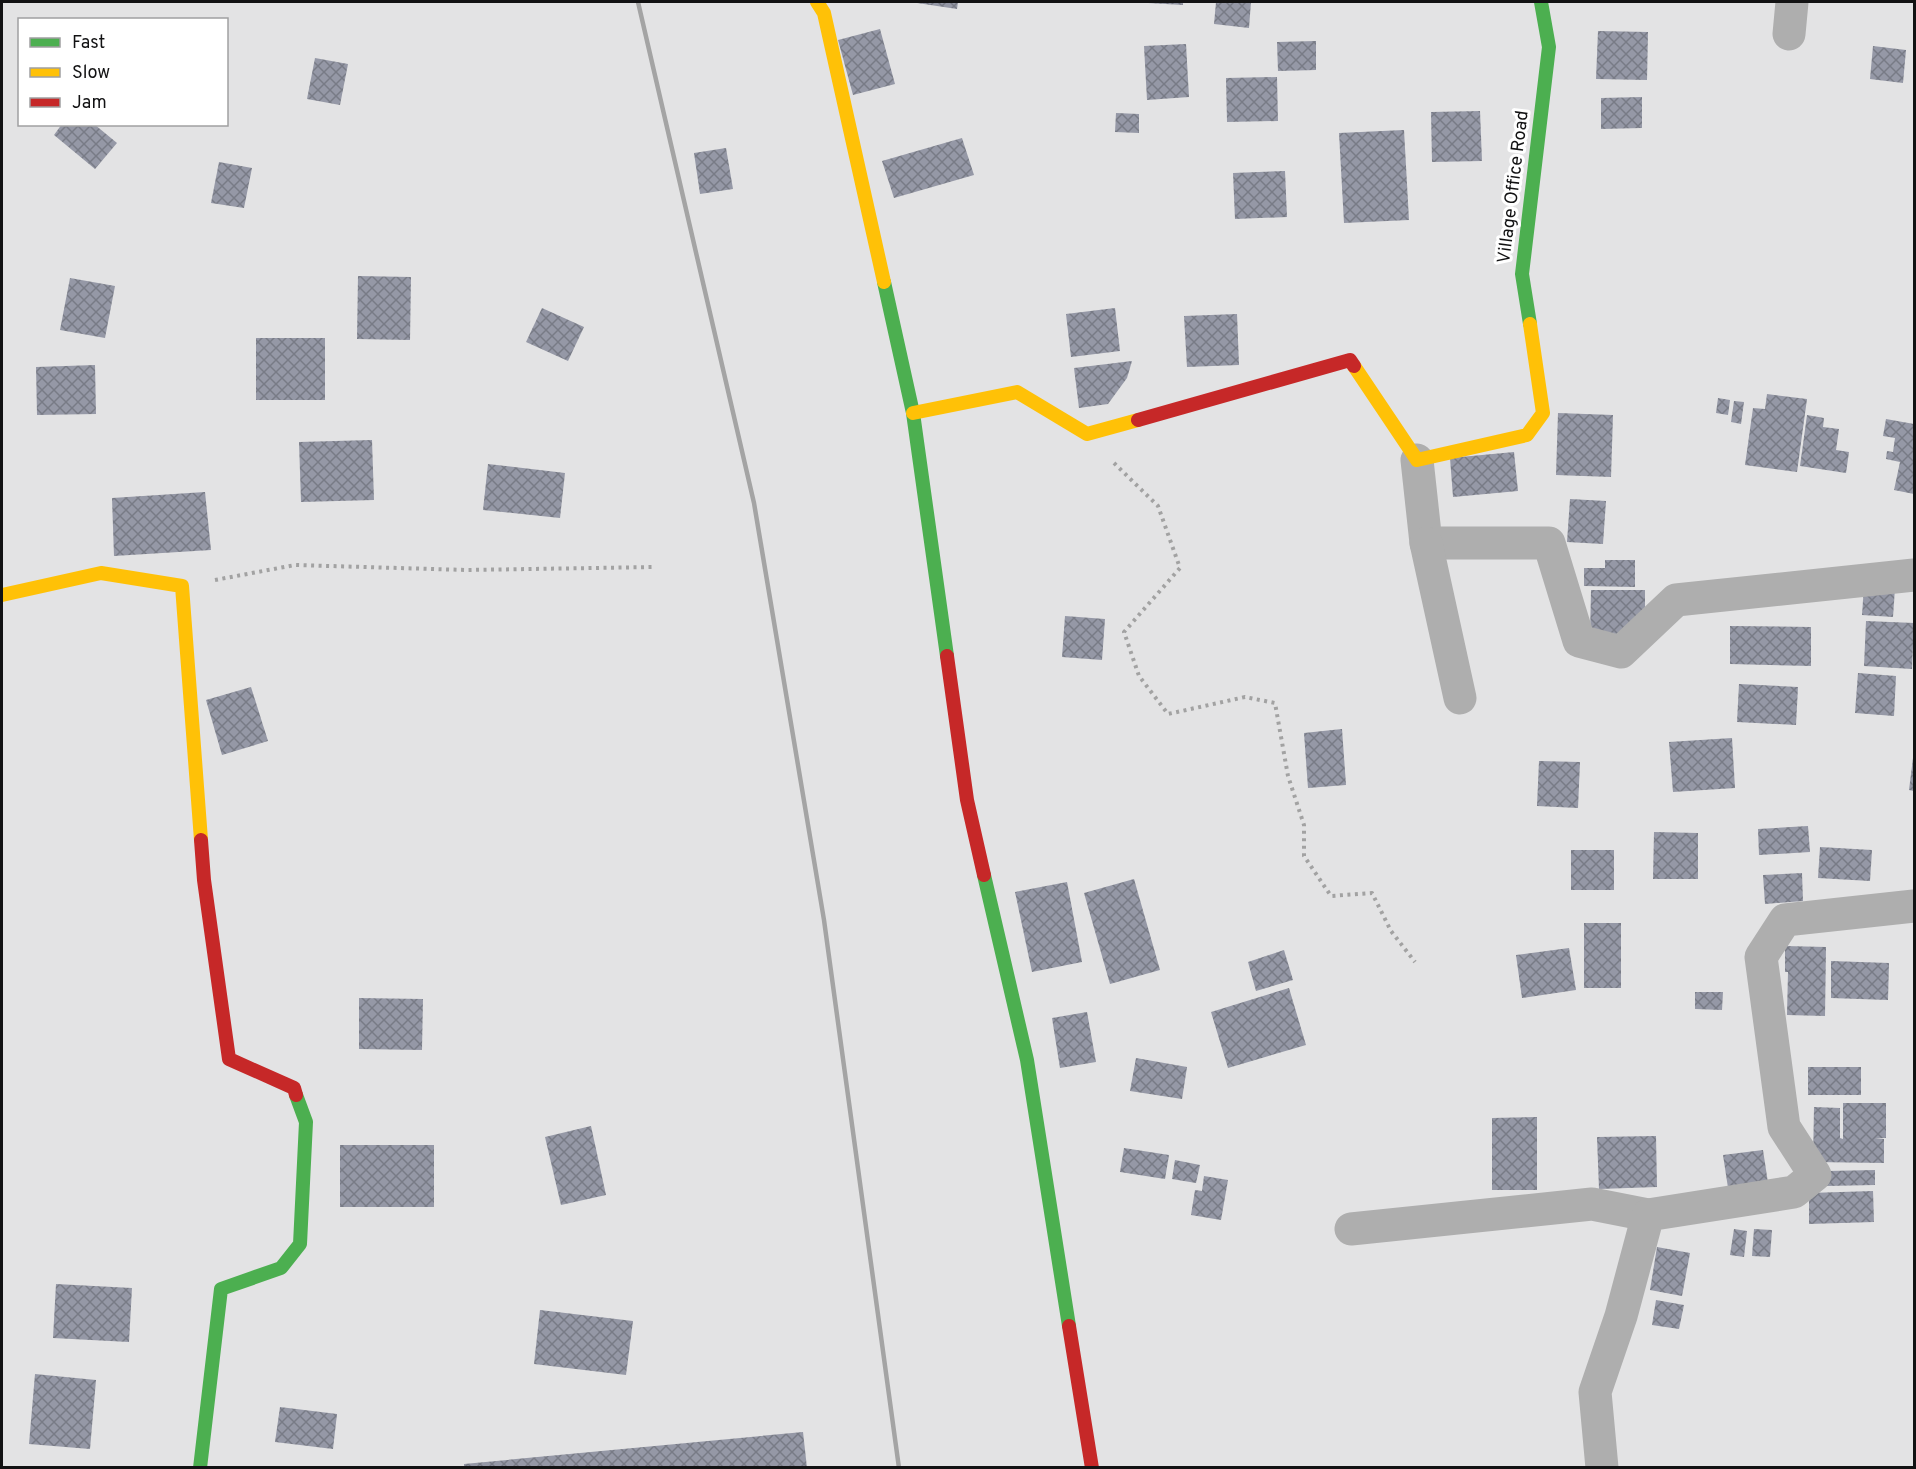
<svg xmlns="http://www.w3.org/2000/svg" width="1916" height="1469" viewBox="0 0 1916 1469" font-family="Overpass,sans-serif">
<defs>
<pattern id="building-cross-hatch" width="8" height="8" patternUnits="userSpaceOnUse" patternTransform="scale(1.5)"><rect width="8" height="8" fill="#9598a6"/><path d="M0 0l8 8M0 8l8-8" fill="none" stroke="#787b86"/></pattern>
</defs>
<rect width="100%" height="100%" fill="#e3e3e4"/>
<g fill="url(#building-cross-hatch)">
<polygon points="917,2 958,2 957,9 917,3"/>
<polygon points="1148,2 1183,2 1183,5 1148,3"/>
<polygon points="1216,2 1251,2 1249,28 1214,24"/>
<polygon points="880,29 895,84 853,95 838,40"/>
<polygon points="1598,31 1648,32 1647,80 1596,79"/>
<polygon points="1316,41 1316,70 1278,71 1277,42"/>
<polygon points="1186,44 1189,97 1147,100 1144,46"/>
<polygon points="1873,46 1906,50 1903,83 1870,79"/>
<polygon points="315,58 348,64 340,105 307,99"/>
<polygon points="1277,77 1278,121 1227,122 1226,78"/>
<polygon points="1642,97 1642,128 1601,129 1601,98"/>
<polygon points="1480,111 1482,161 1432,162 1431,112"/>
<polygon points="1116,113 1139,114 1139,133 1115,132"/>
<polygon points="62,124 94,124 117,143 95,169 54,135"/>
<polygon points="1404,130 1409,220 1344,223 1339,133"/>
<polygon points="962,138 974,175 894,198 882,161"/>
<polygon points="726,148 733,189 700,194 694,153"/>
<polygon points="219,162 252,168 244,208 211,203"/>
<polygon points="1285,171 1287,217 1235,219 1233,173"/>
<polygon points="358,276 411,277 410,340 357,339"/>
<polygon points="70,278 115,286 105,338 60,330"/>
<polygon points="542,308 584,327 568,361 526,342"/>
<polygon points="1115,308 1120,351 1071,357 1066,314"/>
<polygon points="1237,314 1239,365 1187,367 1184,316"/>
<rect x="256" y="338" width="69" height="62"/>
<polygon points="1132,361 1127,378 1108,404 1079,408 1074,368"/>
<polygon points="95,365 96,414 37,415 36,367"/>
<polygon points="1767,394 1807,399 1797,472 1745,465 1753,408 1765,409"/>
<polygon points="1718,398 1730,400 1728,415 1716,413"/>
<polygon points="1734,401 1744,402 1741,424 1731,422"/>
<polygon points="1558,413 1613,415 1611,477 1556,475"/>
<polygon points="1807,415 1824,418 1823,427 1839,429 1836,450 1849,452 1846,473 1800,466"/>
<polygon points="1886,419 1914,424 1914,494 1894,490 1900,462 1886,459 1887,451 1893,452 1895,438 1883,436"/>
<polygon points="372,440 374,500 301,502 299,442"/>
<polygon points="1514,452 1518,491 1453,497 1450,458"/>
<polygon points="488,464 565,473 560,518 483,510"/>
<polygon points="205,492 211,550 114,556 112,498"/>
<polygon points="1570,499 1606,501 1603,544 1567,542"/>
<polygon points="1605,560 1635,560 1635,587 1584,586 1584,568 1605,568"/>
<polygon points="1864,586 1895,588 1893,617 1862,615"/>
<polygon points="1591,590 1645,590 1645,620 1636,637 1590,637"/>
<polygon points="1065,616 1105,619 1102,660 1062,657"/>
<polygon points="1866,621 1914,623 1912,669 1864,666"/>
<polygon points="1730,626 1811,627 1811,666 1730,664"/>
<polygon points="1858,673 1896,676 1894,716 1855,713"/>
<polygon points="1739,684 1798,687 1796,725 1737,722"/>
<polygon points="251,687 268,741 222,755 206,700"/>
<polygon points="1342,729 1346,785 1308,788 1304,733"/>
<polygon points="1732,738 1735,788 1673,792 1669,742"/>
<polygon points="1913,758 1914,758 1914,791 1909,790"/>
<polygon points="1539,761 1580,762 1578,808 1537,806"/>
<polygon points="1808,826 1810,852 1759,855 1758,829"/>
<polygon points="1654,832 1698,833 1698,879 1653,879"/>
<polygon points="1820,847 1872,850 1870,881 1818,878"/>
<rect x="1571" y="850" width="43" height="40"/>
<polygon points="1802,873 1803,901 1765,904 1763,875"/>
<polygon points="1134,879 1160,970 1110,984 1084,893"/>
<polygon points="1067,882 1082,962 1032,972 1015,892"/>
<rect x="1584" y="923" width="37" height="65"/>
<polygon points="1785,946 1826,947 1825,1016 1787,1015 1788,972 1785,972"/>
<polygon points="1569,948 1576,990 1522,998 1516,955"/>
<polygon points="1284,950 1293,980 1256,991 1248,962"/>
<polygon points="1831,961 1889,963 1888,1000 1831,998"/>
<polygon points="1289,988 1306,1045 1228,1068 1211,1012"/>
<polygon points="1695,992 1723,992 1722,1010 1695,1009"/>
<polygon points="359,998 423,999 422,1050 359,1049"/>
<polygon points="1087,1012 1096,1062 1060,1068 1052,1018"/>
<polygon points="1136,1058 1187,1067 1182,1099 1130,1091"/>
<rect x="1808" y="1067" width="53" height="28"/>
<polygon points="1843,1103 1886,1103 1886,1138 1875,1138 1884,1139 1884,1163 1813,1162 1814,1107 1840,1108 1840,1138 1843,1139"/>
<polygon points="1537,1117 1537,1190 1492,1190 1492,1118"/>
<polygon points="591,1126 606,1195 561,1205 545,1137"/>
<polygon points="1656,1136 1657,1187 1599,1189 1597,1137"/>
<rect x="340" y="1145" width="94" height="62"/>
<polygon points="1124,1148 1169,1155 1165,1179 1120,1172"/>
<polygon points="1763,1150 1770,1196 1730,1201 1723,1155"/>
<polygon points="1175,1160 1200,1165 1196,1183 1172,1179"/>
<polygon points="1875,1170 1875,1185 1827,1186 1827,1171"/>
<polygon points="1204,1176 1228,1180 1221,1220 1191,1215 1195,1190 1202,1191"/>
<polygon points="1873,1191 1874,1222 1809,1224 1809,1193"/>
<polygon points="1734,1229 1747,1231 1744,1257 1730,1255"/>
<polygon points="1754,1229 1772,1230 1770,1257 1752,1256"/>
<polygon points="1657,1247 1690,1253 1682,1296 1650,1290"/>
<polygon points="56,1284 132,1288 129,1342 53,1338"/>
<polygon points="1656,1300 1684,1305 1679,1329 1652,1325"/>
<polygon points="540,1310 633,1321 626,1375 534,1364"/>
<polygon points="35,1374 96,1380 90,1449 29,1444"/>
<polygon points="280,1407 337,1414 333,1449 275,1442"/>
<polygon points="803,1432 807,1468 464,1468 464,1464"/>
</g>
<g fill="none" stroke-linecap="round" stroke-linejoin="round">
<g stroke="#a2a2a2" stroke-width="4" stroke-dasharray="3 4.5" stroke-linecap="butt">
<polyline points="1114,463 1158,506 1180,568 1124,632 1139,676 1168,714 1245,697 1275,703 1288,776 1304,825 1304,856 1331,896 1372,893 1391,931 1415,962"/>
<polyline points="215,580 295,565 467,570 656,567"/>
</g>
<g stroke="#aeaeae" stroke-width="33">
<polyline points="1789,34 1792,2"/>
<polyline points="1417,460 1426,543 1549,543 1579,641 1621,652 1676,600 1914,575"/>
<polyline points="1426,543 1460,698"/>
<polyline points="1351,1229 1592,1204 1648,1215"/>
<polyline points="1602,1468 1595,1392 1621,1316 1648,1215 1794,1192 1815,1175 1784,1127 1761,957 1785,920 1914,906"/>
</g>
<g stroke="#4caf50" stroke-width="14">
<polyline points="884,282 913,413 947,656"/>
<polyline points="1530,324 1522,274 1549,47 1541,2"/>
<polyline points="984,875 1027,1060 1069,1326"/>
<polyline points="200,1468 221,1289 281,1268 300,1244 306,1122 296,1095"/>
</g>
<g stroke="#ffc107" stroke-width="14">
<polyline points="817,2 824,13 884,282"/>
<polyline points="1354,366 1417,460 1527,435 1543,413 1530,324"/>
<polyline points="913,413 1017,392 1087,434 1138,420"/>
<polyline points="2,595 101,573 182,586 201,840"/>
</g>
<g stroke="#c62828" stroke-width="14">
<polyline points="1138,420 1350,360 1354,366"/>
<polyline points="947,656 967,800 984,875"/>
<polyline points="201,840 204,880 229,1059 294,1088 296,1095"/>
<polyline points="1069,1326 1092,1468"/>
</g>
<polyline stroke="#a4a4a4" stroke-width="4.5" points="638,2 754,503 824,920 899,1468"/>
</g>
<g text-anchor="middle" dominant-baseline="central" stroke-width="6" stroke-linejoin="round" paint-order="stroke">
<g font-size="18" fill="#121213" stroke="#fff">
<text transform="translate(1514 187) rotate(-83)">Village Office Road</text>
</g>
</g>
<rect width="1916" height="1469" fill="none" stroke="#121213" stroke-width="6"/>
<rect x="18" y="18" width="210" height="108" fill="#ffffff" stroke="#a0a0a1" stroke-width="1.5"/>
<rect x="30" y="38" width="30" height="9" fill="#4caf50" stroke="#a0a0a1" stroke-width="1.5"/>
<text x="72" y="48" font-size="18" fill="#121213">Fast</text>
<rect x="30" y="68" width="30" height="9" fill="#ffc107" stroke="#a0a0a1" stroke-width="1.5"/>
<text x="72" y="78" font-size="18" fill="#121213">Slow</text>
<rect x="30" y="98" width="30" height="9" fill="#c62828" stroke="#a0a0a1" stroke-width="1.5"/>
<text x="72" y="108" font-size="18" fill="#121213">Jam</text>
</svg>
